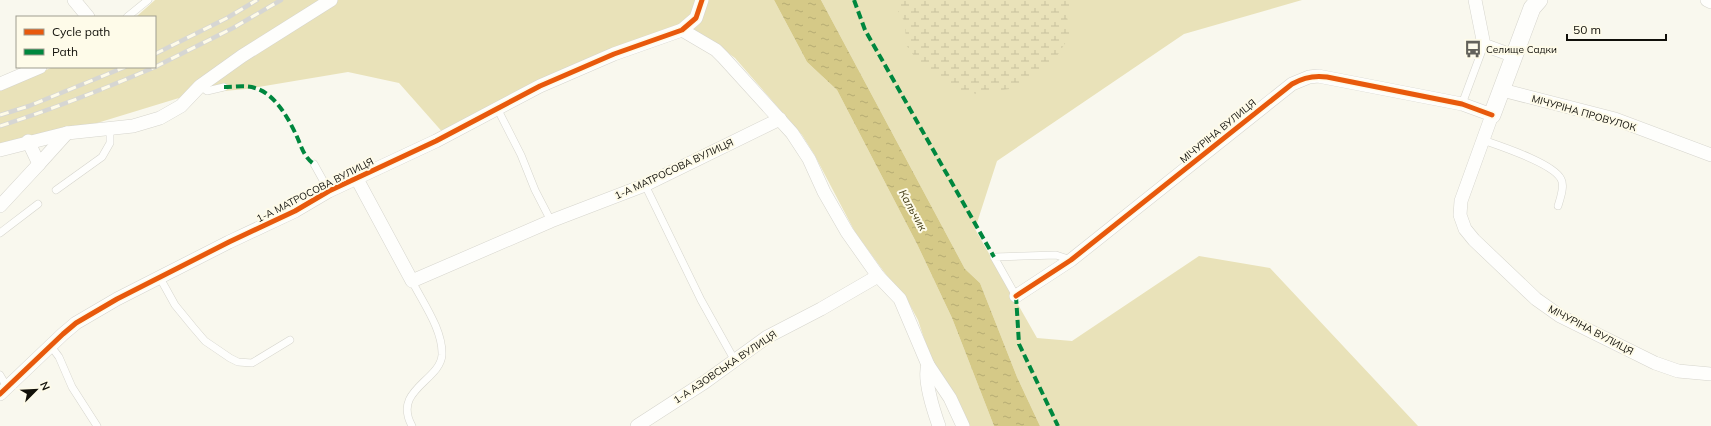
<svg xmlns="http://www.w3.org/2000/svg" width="1711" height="426" viewBox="0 0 1711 426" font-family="Mulish,sans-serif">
<defs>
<pattern id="wetland-marsh" width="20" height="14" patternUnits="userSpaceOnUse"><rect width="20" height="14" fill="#e9e2b9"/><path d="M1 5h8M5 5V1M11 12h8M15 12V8" fill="none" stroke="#c7c19e"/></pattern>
<pattern id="water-ripples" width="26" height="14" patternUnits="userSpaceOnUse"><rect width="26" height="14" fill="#d5c987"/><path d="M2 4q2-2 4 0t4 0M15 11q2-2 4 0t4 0" fill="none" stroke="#b6ac73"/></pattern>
</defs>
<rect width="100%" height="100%" fill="#f9f8ee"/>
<g fill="#e9e2b9">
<polygon points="155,0 774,0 807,62 837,90 917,244 952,318 994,426 969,426 959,403 939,384 918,320 905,296 890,280 855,232 814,154 802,135 735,58 721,48 683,32 543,84 445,135 399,83 348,72 246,89 192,94 71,131 0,150 0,90 53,67 155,67 155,17 136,17"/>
<polygon points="821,0 1302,0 1184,34 997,161 975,229 1037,338 1072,341 1199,256 1270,268 1418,426 1040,426 1017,377 980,283 965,269"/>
</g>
<polygon fill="url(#wetland-marsh)" points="887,0 1072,0 1066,13 1071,34 1057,56 1031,78 1010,89 976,94 950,87 932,75 917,60 906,45 905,22 896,8"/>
<polygon fill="url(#water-ripples)" points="774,0 821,0 965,269 980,283 1017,377 1040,426 994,426 952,318 917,244 837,90 807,62"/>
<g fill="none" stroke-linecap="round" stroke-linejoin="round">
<g stroke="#d6d5cd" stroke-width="8">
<g id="service">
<polyline points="127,17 148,0"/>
<polyline points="200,86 207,91 224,87"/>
<polyline points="1462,104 1484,45"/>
<polyline points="497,108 521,155 535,190 551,221"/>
<path d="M1483 140C1500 146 1553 163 1561 179 1565 186 1560 199 1558 206"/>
<polyline points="314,164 329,191"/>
<polyline points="645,185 701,300 735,361"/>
<polyline points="56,190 102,157 110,143 110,128"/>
<polyline points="0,233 38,204"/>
<polyline points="160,278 175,305 193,327 205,341 230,358 238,362 252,363 290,340"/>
<path d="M412 281C423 303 443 330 442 355 440 381 392 390 412 426"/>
<polyline points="1016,296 994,257 1056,255 1071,260"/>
<polyline points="50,345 59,357 72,387 97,426"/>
<polyline points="0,375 7,387"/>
</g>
</g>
<g stroke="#d6d5cd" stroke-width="14">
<g id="minor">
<polyline points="74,0 88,17"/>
<polyline points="1475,0 1484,45 1514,56"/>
<polyline points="1707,0 1711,2"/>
<polyline points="682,30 716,50 723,57 792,133 809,159 824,192 847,232 878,276 900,299 928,365 950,398 963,426"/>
<polyline points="0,84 40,67"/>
<polyline points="1502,90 1615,119 1711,155"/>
<polyline points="28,141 39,164 67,133"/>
<polyline points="0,150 67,133 133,126 160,118 181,106 200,86 242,56 331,0"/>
<polyline points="357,179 412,281 551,221 645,185 780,119"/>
<polyline points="0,206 39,164"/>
<polyline points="1016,296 1071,260 1292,84 1309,77 1318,76 1462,104 1492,115 1461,201 1460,215 1465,229 1474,240 1536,299 1560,316 1655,363 1678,371 1711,374"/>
<path d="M928 365C923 378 934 412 939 426"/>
<polyline points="0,394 63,334 76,323 117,299 229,242 295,211 329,191 436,141 540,86 614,54 682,30 696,18 702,0"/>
<polyline points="637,426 705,382 767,337 821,309 878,276"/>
</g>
</g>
<g stroke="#d6d5cd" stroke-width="18">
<polyline id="tertiary" points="1492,115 1532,8 1539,0"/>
</g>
<use href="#service" stroke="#fefefc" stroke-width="7"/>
<use href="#minor" stroke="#fefefc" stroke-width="13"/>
<use href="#tertiary" stroke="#fefefc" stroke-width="17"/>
<g stroke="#d6d6d3" stroke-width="4.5">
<g id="rail">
<polyline points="155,54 227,18 257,0"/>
<polyline points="155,67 233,28 281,0"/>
<polyline points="0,115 29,106 125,67"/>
<path d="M0 126C53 109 104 89 155 67"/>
</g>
</g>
<use href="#rail" stroke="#fefbe9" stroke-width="3" stroke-dasharray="9" stroke-linecap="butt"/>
<g stroke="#00873e" stroke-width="4" stroke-dasharray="8 4" stroke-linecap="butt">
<polyline points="854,0 865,30 994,257"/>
<path d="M224 87C234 87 246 85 255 88 276 94 290 121 298 139 302 149 305 158 314 164"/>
<polyline points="1016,296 1019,344 1058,426"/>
</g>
<g stroke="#fefbe9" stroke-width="8">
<g id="cycleway">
<path d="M1016 296 1071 260 1292 84C1304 77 1314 75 1327 77L1462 104 1492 115"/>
<polyline points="0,394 63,334 76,323 117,299 229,242 295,211 329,191 436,141 540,86 614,54 682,30 696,18 702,0"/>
</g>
</g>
<use href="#cycleway" stroke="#e8590c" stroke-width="5"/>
</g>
<defs>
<g id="bus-bare" transform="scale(1.38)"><path d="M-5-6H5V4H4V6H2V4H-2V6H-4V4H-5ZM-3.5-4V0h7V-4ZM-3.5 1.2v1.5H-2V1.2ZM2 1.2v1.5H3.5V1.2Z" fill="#62615a" stroke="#fefbe9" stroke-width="2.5" paint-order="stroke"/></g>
</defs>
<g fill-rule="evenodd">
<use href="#bus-bare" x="1473" y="49"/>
</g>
<g text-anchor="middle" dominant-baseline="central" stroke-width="4" stroke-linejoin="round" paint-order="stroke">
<g font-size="10" fill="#11100a" stroke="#fefbe9" text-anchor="start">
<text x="1486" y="49">Селище Садки</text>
</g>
<g font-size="10" fill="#11100a" stroke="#fefbe9">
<text transform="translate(1584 113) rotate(16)">МІЧУРІНА ПРОВУЛОК</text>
<text transform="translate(1218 131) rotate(-39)">МІЧУРІНА ВУЛИЦЯ</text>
<text transform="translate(674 169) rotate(-25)">1-А МАТРОСОВА ВУЛИЦЯ</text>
<text transform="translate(315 190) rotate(-27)">1-А МАТРОСОВА ВУЛИЦЯ</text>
<text transform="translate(1591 330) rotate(28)">МІЧУРІНА ВУЛИЦЯ</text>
<text transform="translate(725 367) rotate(-34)">1-А АЗОВСЬКА ВУЛИЦЯ</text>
</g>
<g font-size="11" font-style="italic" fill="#3f3811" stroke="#fefbe9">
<text transform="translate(913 210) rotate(61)">Кальчик</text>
</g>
</g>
<rect x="16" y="16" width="140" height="52" fill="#fefbe9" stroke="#9f9d90"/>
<rect x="24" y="29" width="20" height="6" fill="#e8590c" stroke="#9f9d90"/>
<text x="52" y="36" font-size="12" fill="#11100a">Cycle path</text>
<rect x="24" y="49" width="20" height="6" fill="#00873e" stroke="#9f9d90"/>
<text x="52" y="56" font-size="12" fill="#11100a">Path</text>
<g transform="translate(36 390) rotate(66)" stroke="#fefbe9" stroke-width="3" paint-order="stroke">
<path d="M0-3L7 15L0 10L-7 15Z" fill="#11100a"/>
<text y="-6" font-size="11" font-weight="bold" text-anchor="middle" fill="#11100a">N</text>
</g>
<path d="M1567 34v6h99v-6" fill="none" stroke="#11100a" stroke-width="2"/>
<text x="1573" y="34" font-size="12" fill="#11100a" stroke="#fefbe9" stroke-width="3" paint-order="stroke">50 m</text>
</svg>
